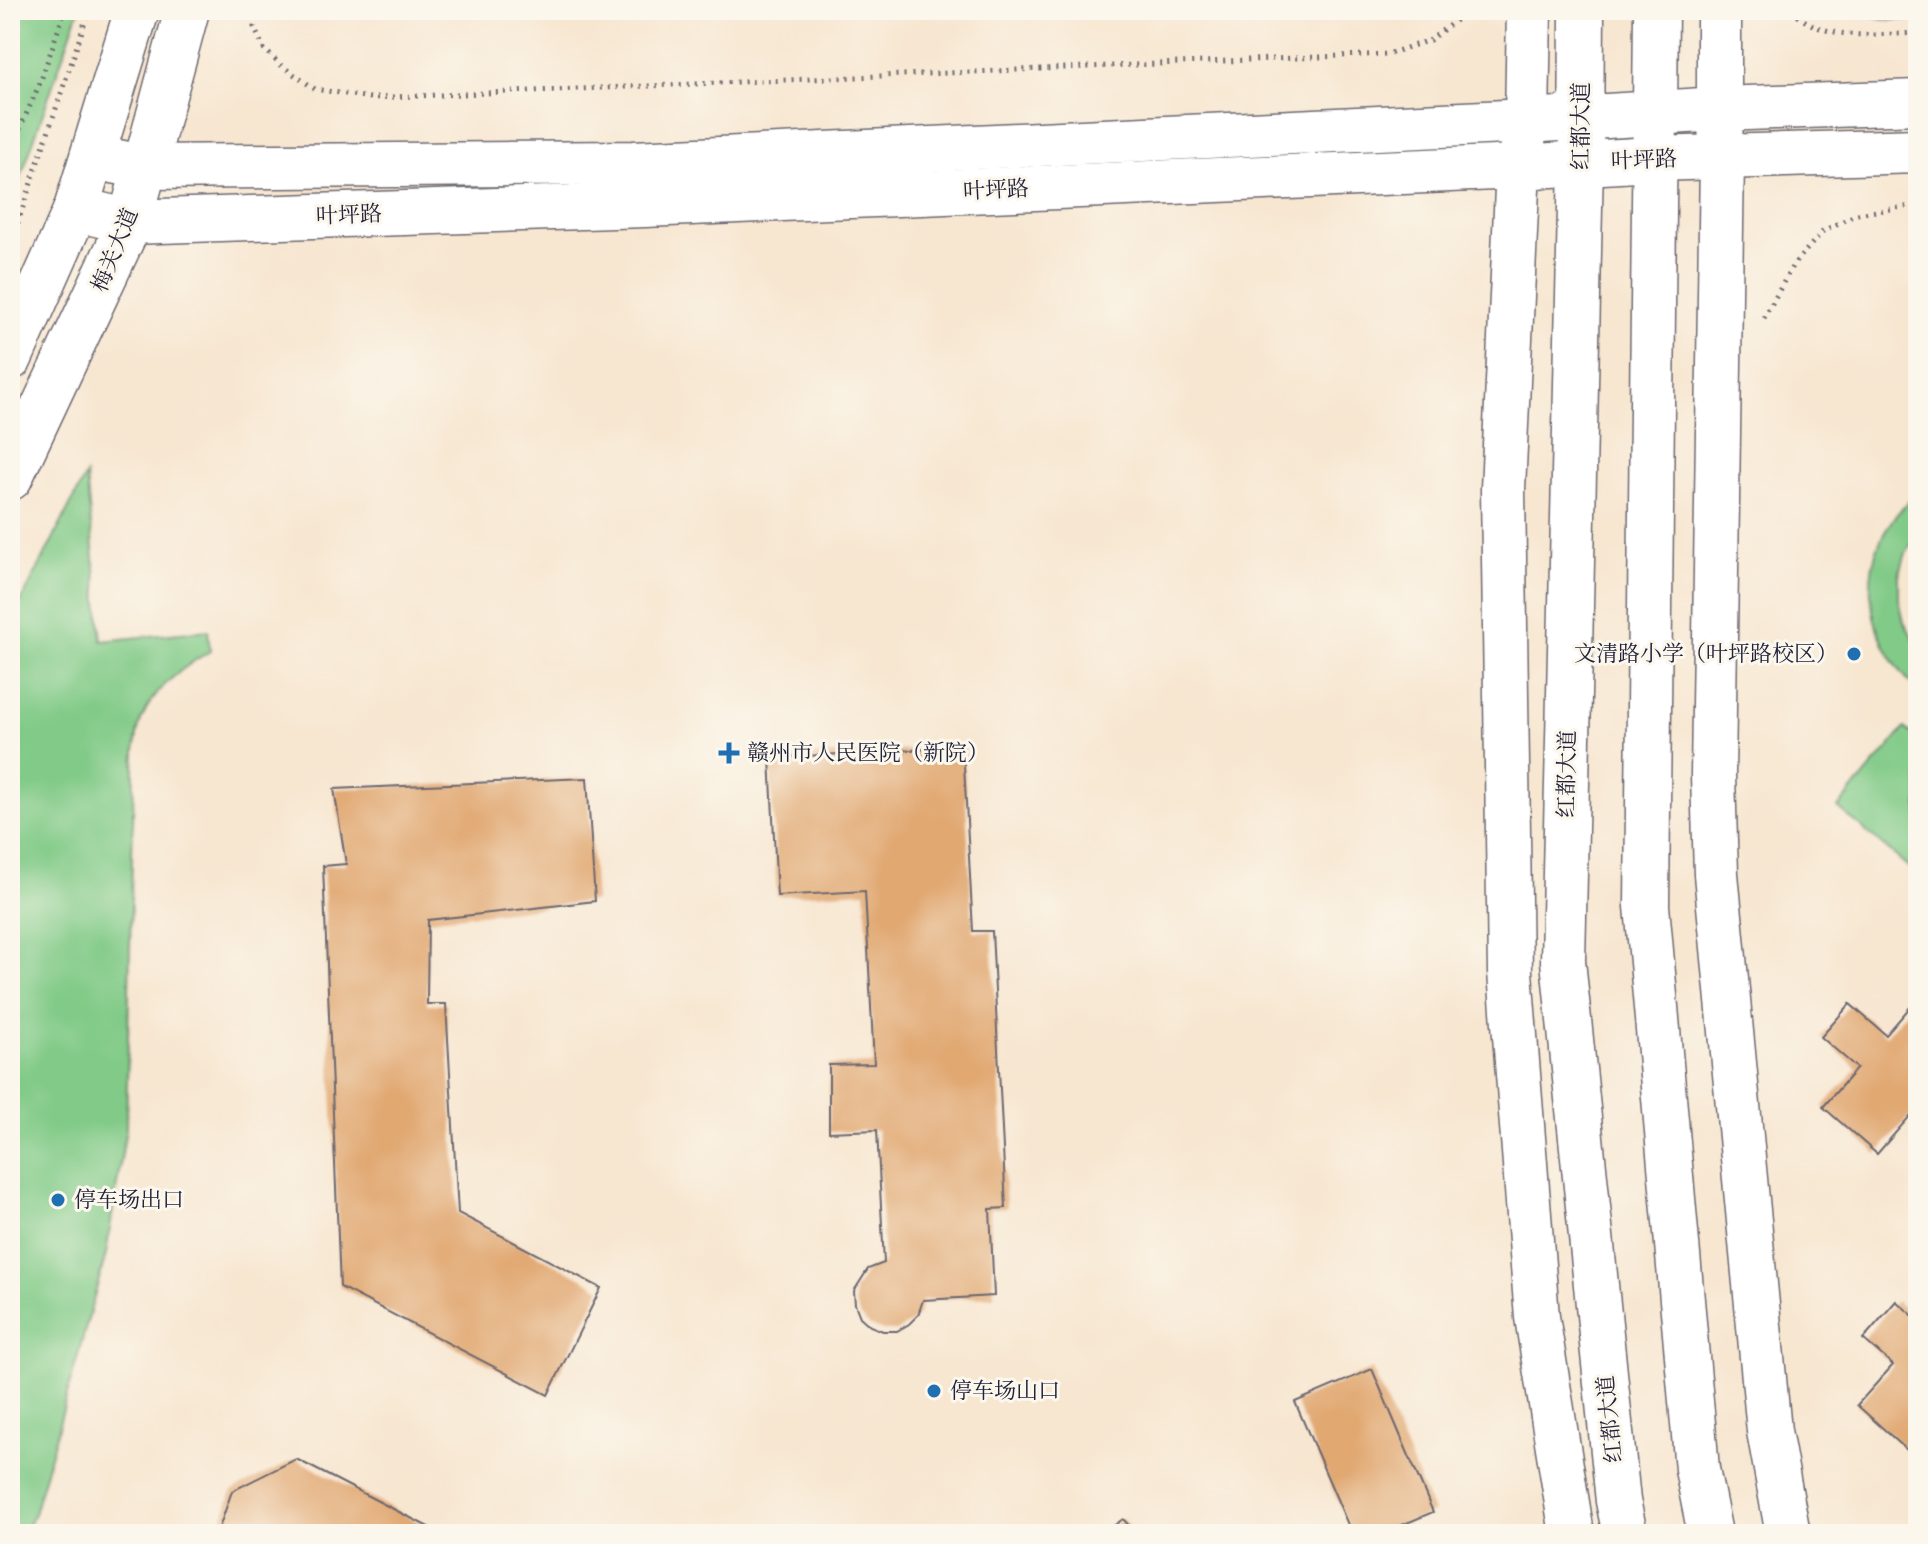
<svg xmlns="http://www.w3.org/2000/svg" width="1928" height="1544" viewBox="0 0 1928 1544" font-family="Alegreya,'Noto Serif SC',serif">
<rect width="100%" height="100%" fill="#fbf7ec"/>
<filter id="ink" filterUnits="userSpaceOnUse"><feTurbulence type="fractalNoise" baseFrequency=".0125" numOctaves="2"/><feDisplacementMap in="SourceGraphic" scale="16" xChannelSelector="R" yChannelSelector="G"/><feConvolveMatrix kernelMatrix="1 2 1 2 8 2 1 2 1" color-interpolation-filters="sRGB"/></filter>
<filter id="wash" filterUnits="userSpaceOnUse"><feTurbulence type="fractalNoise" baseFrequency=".006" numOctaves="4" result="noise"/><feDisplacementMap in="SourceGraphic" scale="32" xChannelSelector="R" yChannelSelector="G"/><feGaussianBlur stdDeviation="1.8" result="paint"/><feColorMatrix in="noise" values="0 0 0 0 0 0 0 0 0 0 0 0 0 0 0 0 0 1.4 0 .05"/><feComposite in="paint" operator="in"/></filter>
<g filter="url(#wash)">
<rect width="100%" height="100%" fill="#f7e6d0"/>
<g fill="#81ca87" stroke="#527661" stroke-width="2">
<polygon points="10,10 79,10 10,208"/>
<polygon points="1845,10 1918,10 1918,19 1890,20"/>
<path d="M86 475 102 641 208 630 210 651C181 668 146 695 138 730 135 742 135 756 134 769L126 1128 106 1254 34 1514 23 1534H10V623Z"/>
<path d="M1918 494V532L1906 553 1899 576V599L1904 622 1918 646V690C1859 637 1851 545 1918 494Z"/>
<polygon points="1905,728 1918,739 1918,875 1838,808"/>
</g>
<g id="blocks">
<g fill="#e1a872">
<polygon points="963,747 973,931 992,931 1006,1208 990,1209 994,1296 923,1300 918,1315 909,1324 897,1331 883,1331 870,1326 860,1317 855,1304 854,1291 868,1269 884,1263 877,1130 829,1132 829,1065 874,1064 865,891 777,896 770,758"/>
<polygon points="587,778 595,901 428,920 427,1004 446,1004 458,1213 601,1288 548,1395 340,1287 323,866 346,864 334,789"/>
<polygon points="1918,998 1918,1107 1877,1154 1823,1107 1857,1068 1821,1037 1850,1004 1886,1035"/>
<polygon points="1896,1301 1918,1320 1918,1438 1907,1450 1857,1405 1893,1365 1863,1339"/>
<polygon points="1372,1369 1433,1512 1381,1534 1352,1534 1295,1402"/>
<polygon points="296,1459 442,1534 217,1534 232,1491"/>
<polygon points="1123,1519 1137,1534 1102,1534"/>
</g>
</g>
</g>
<g filter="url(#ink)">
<use href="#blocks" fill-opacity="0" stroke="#6d676f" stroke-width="2"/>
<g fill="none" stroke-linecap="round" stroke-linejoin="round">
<g stroke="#6d676f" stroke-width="47">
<g id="secondary">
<polyline points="1529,10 1527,121 1518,167 1503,489 1510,972 1537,1317 1572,1534"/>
<polyline points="1719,10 1719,109 1722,158 1713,775 1716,874 1769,1431 1788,1534"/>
<polyline points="93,157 143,167 633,163 1527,121 1719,109 1918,102"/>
<polyline points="76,209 130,222 645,205 1518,167 1653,159 1918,151"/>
<polyline points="10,358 76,209 137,10"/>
<polyline points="10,478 130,222 187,10"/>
</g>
</g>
<g stroke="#6d676f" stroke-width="47">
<g id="primary">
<polyline points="1582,10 1581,163 1563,961 1618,1501 1625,1534"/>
<polyline points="1656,10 1647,906 1697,1469 1710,1534"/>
</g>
</g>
<g stroke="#6d676f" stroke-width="5" stroke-dasharray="2 6" stroke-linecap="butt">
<polyline points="256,10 254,27 264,49 282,66 315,89 370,98 1388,54 1430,40 1469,10"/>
<path d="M1792 10C1822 43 1878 34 1918 33"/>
<polyline points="10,151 40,83 65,10"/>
<polyline points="10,246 89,10"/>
<polyline points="1764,318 1793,265 1823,231 1857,214 1918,205"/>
</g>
<use href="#secondary" stroke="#fff" stroke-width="44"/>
<use href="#primary" stroke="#fff" stroke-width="44"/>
</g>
</g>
<g fill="#1f6fb2" stroke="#fbf7ec" stroke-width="3">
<circle cx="1854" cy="654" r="8"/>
<path d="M725 741h8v8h8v8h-8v8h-8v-8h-8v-8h8z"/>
<circle cx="58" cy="1200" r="8"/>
<circle cx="934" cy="1391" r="8"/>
</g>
<g text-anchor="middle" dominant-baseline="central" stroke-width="6" stroke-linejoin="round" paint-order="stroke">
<g font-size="22" fill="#22223b" stroke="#fbf7ec">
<text transform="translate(1581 126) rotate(-90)">红都大道</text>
<text transform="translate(1644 160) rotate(-2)">叶坪路</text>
<text transform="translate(996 190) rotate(-3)">叶坪路</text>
<text transform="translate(349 215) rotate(-2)">叶坪路</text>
<text transform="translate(115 250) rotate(-68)">梅关大道</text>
<text transform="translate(1567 774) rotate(-89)">红都大道</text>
<text transform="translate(1610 1419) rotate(-96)">红都大道</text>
</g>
<g font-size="22" fill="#22223b" stroke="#fbf7ec" text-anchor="start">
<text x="1838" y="654" text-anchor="end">文清路小学（叶坪路校区）</text>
<text x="747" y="753">赣州市人民医院（新院）</text>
<text x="74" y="1200">停车场出口</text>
<text x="950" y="1391">停车场山口</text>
</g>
</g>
<rect width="1928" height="1544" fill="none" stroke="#fbf7ec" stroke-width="40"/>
</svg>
